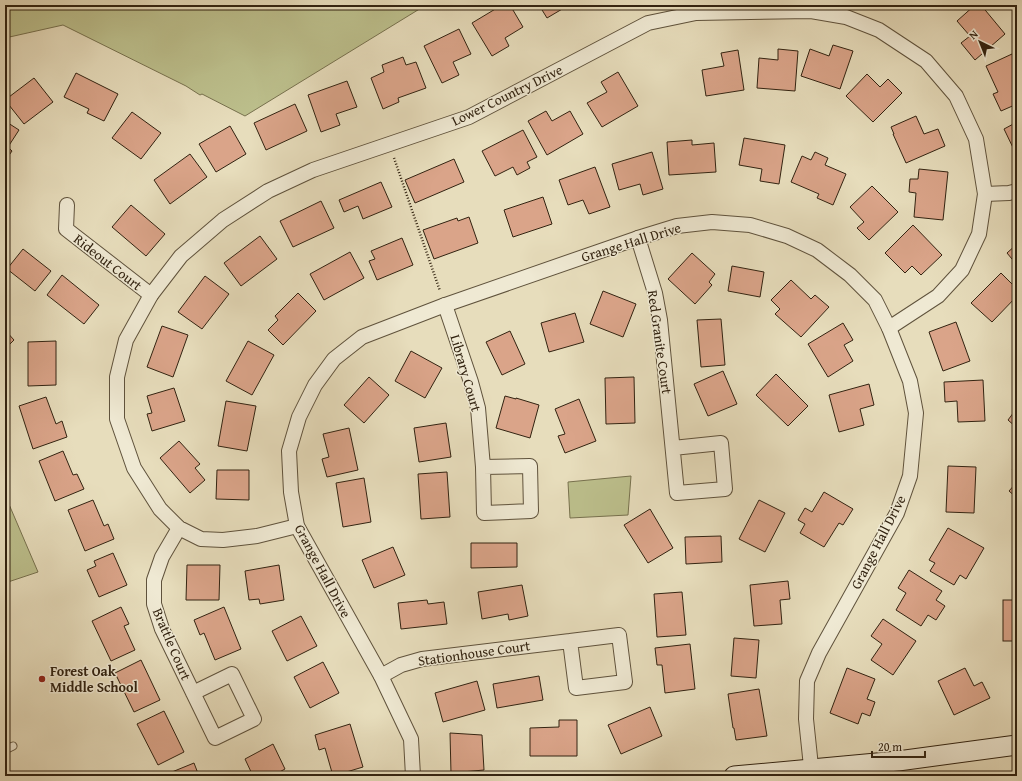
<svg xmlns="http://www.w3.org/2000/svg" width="1022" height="781" viewBox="0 0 1022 781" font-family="'Gentium Book Plus',serif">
<rect width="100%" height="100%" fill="#e7ddbc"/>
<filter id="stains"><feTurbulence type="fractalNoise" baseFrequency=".005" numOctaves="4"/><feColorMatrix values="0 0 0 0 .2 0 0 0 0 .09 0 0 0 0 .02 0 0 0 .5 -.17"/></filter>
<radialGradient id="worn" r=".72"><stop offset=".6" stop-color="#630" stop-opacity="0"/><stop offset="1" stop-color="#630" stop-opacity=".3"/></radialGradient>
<g fill="#bcbf8c" stroke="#77714e">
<polygon points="5,5 426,5 245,116 202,94 200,95 186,86 63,25 5,38"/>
<polygon points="631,476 628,515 570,518 568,482"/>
<polygon points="5,495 38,572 5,583"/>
</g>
<g fill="#daa489" stroke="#322311">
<polygon points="502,5 510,5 523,27 505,38 509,46 492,56 472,23"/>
<polygon points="539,5 569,5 547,18"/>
<polygon points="975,5 981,5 1005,34 975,60 961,43 970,36 957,21"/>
<polygon points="459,29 471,54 453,62 459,75 442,83 424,46"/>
<polygon points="833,45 853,51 840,89 801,76 810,49 829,56"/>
<polygon points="778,49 798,51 795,91 757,88 759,58 778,60"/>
<polygon points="738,50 744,90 706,96 702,70 724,66 721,53"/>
<polygon points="1012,54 1017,66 1017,104 1001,111 993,94 998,92 986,66"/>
<polygon points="403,57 406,65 416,62 426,88 398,98 399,102 383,109 371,78 384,72 382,65"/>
<polygon points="618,72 638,106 602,127 587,103 607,92 601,82"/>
<polygon points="76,73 118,94 104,121 87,113 89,109 64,97"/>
<polygon points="867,74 880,87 888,79 902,93 873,122 846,96"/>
<polygon points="34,78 53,102 24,124 5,100"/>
<polygon points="347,81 357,107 336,114 340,125 321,132 308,95"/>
<polygon points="295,104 307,131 266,150 254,123"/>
<polygon points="546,111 552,121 570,111 583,134 547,155 528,121"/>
<polygon points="132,112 161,133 141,159 112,138"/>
<polygon points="916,116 924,134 938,129 945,146 906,163 893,134 894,134 891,127"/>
<polygon points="5,121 19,130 8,147 12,151 5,161"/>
<polygon points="1017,122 1017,156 1004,129"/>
<polygon points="230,126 246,154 216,172 199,144"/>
<polygon points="523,130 537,157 527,162 530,168 517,175 513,167 495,176 482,151"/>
<polygon points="744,138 785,145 779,184 760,181 762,169 739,165"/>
<polygon points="692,140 692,145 714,143 716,172 669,175 667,142"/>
<polygon points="652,152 663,189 643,195 640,184 619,190 612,164"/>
<polygon points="815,152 828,158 825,165 846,174 833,205 817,198 819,194 791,182 802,156 811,160"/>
<polygon points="190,154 207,177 170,204 154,180"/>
<polygon points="454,159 464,182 415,203 405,180"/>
<polygon points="595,167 610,207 589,214 583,200 568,205 559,180"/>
<polygon points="919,169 948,172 943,220 914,217 916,193 909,192 910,179 918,179"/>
<polygon points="381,182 392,207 363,219 358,206 344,212 339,200"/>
<polygon points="872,186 898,212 869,240 857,228 864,222 850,207"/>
<polygon points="543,197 552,224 513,237 504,210"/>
<polygon points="321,201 334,228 293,247 280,221"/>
<polygon points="131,205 165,234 146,256 112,227"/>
<polygon points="469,217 478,243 434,259 423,230 457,218 458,221"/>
<polygon points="913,225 942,255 921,275 912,266 905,273 885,253"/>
<polygon points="260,236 277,259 241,286 224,263"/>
<polygon points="402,238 413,265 377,280 369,261 375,259 371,251"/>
<polygon points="1017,244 1017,265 1007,253"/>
<polygon points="23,249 51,271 35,291 7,269"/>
<polygon points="350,252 364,278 324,300 310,274"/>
<polygon points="692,253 715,274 709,282 712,285 695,304 668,279"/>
<polygon points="732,266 764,272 760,297 728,291"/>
<polygon points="1001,273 1017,289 1017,296 992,322 971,303"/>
<polygon points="62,275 99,305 84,324 47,295"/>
<polygon points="205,276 229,294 202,329 178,312"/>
<polygon points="791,280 811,299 815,295 829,307 801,337 775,314 780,309 771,300"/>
<polygon points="603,291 636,304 623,337 590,324"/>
<polygon points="298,293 316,311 283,345 268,330 278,320 275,316"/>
<polygon points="575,313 584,342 549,352 541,323"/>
<polygon points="721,319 725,365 701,367 697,320"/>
<polygon points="956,322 970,361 943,371 929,332"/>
<polygon points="843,323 853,340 844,345 853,361 828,377 808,344"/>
<polygon points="162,326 188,335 173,377 147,367"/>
<polygon points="5,330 14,340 5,349"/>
<polygon points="510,331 525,364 502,375 486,342"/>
<polygon points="56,341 56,385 28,386 28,342"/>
<polygon points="248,341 274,355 252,395 226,381"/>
<polygon points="411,351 442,368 425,398 395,381"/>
<polygon points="723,371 737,404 708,416 694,384"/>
<polygon points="776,374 808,406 788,426 756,395"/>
<polygon points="369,377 389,395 364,423 344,405"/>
<polygon points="634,377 635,423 606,424 605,378"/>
<polygon points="983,380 985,421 958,422 957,401 945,402 944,382"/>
<polygon points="869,384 874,405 860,409 864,425 839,432 829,395"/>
<polygon points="174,388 185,421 152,431 147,414 152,413 147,396"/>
<polygon points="505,396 516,399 516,398 539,405 530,438 496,428"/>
<polygon points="46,397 56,424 62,421 67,437 33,449 19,406"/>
<polygon points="579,399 596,441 565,453 558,436 565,434 555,409"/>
<polygon points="226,401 256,406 247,451 218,446"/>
<polygon points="1017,408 1017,428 1008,420"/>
<polygon points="446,423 451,457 419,462 414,428"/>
<polygon points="349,428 358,470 327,477 322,459 329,457 323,434"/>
<polygon points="179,441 200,464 195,468 205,480 190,493 160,458"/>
<polygon points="63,451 73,475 77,474 84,489 55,501 39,461"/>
<polygon points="1017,464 1017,475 1012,470"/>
<polygon points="948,466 976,467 974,513 946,512"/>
<polygon points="217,470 249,470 249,500 216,499"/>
<polygon points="447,472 450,517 421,519 418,474"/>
<polygon points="364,478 371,522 343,527 336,483"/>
<polygon points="1017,482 1017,498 1009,491"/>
<polygon points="824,492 853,509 843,525 839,523 824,547 800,533 805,524 798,520 805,508 812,512"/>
<polygon points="93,500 104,526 108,524 114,539 85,551 68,510"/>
<polygon points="759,500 785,513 765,552 739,539"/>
<polygon points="650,509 673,548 648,563 624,525"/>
<polygon points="948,528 984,548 966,579 960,575 954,585 930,571 935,563 929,560"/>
<polygon points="721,536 722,562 686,564 685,537"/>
<polygon points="471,543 517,543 517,567 471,568"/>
<polygon points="393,547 405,575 374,588 362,560"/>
<polygon points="113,553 127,585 99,597 87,570 96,566 94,561"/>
<polygon points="187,565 220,565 219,600 186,600"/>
<polygon points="279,565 284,600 260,604 259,599 249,600 245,571"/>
<polygon points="909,570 942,591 936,600 945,606 936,620 928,615 921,626 896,610 906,593 898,588"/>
<polygon points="788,581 790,599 780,600 782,624 754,626 750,585"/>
<polygon points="522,585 528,616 509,620 508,614 482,619 478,592"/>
<polygon points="682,592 686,635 657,637 654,594"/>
<polygon points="427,600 428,604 444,602 447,624 401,629 398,603"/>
<rect x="1003" y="600" width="14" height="41"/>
<polygon points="121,607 129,624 124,626 135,650 111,661 92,621"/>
<polygon points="224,607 241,649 215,660 204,633 200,635 194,620"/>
<polygon points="301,616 317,646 287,661 272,631"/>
<polygon points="883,619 916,641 893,675 871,660 882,644 871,636"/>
<polygon points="734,638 759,640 756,678 731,676"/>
<polygon points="690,644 695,689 665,693 662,665 657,665 655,648"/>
<polygon points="141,660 160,700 134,712 115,673"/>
<polygon points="323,662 339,693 310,708 294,677"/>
<polygon points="847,668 875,679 867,699 875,702 870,716 862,713 858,724 830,713"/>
<polygon points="965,668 974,686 982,682 990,698 954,715 938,681"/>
<polygon points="539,676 543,700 497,708 493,684"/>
<polygon points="477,681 485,710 443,722 435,693"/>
<polygon points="759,689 767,736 736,740 734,728 733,728 728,694"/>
<polygon points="650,707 662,736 621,754 608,725"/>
<polygon points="164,711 184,752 158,765 137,724"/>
<polygon points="559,720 577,720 577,756 530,756 530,728 559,727"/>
<polygon points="350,724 363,767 333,776 325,748 319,750 315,735"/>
<polygon points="450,733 482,735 484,770 451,773"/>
<polygon points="273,744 285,769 272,776 253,776 245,759"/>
<polygon points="194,763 199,776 168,776 167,774"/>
</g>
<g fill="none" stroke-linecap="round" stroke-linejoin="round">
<g stroke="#5f523c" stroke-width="9">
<polyline id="lane" points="5,750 13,746"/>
</g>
<g stroke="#5f523c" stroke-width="16">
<g id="street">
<polyline points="985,194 1009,193 1017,191"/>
<polyline points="67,205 66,229 151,295"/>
<polyline points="638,238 655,293 660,320 677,493 725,489 721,443 673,448"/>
<polyline points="445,305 471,382 478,408 483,467 484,513 531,511 530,466 483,467"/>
<polyline points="297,526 257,536 223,540 201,539 179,528 160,509 134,468 117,419 117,377 126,340 151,295 181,256 223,220 268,191 313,170 469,117 648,23 696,13 811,11 846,17 879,30 926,61 956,96 976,139 985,194 979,234 962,270 938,296 889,328"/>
<polyline points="179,528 162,557 154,580 154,604 162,629 215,738 254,719 232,674 193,693"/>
<polyline points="381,676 401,665 422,659 570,641 576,688 625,682 619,635 570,641"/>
<polyline points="413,776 411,739 381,676 297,526 291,492 289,451 299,417 315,385 334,359 362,337 445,305 638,238 677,226 712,222 750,225 787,236 817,250 850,275 875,300 889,328 910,381 916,413 910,476 897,513 819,653 807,681 806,719 812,776"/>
</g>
</g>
<g stroke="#322311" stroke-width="21">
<polyline id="secondary" points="734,776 898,761 1017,745"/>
</g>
<polyline stroke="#322311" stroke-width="2.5" stroke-dasharray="1 2" stroke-linecap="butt" points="394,158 440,291"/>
<use href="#lane" stroke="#efe9d3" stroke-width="7"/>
<use href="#street" stroke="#efe9d3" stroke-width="14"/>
<use href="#secondary" stroke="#efe9d3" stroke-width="19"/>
</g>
<circle fill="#8f2418" stroke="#efe9d3" stroke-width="1.5" cx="42" cy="679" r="4"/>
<g text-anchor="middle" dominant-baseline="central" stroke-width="3" stroke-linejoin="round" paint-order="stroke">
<g font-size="14" fill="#322311" stroke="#efe9d3">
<text transform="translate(507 95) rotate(-26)">Lower Country Drive</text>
<text transform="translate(631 242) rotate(-17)">Grange Hall Drive</text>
<text transform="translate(108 262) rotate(38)">Rideout Court</text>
<text transform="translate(660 342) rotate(82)">Red Granite Court</text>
<text transform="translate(466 373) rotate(74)">Library Court</text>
<text transform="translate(878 542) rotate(-63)">Grange Hall Drive</text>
<text transform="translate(323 571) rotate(62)">Grange Hall Drive</text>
<text transform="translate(172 644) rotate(67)">Brattle Court</text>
<text transform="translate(474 653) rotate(-8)">Stationhouse Court</text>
</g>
<g font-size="14" font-weight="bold" fill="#322311" stroke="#efe9d3" text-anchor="start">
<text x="50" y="671">Forest Oak<tspan x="50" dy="16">Middle School</tspan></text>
</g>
</g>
<rect width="1022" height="781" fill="none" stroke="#e7ddbc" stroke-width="20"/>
<rect x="6" y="6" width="1010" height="769" fill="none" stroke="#322311" stroke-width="2"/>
<rect x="10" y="10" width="1002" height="761" fill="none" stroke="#322311"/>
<g transform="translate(980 42) rotate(317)" stroke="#efe9d3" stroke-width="3" paint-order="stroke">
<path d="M0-3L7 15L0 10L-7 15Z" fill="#322311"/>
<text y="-6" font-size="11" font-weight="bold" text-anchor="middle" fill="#322311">N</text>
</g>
<path d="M872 751v6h53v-6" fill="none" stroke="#322311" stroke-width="2"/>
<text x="878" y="751" font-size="12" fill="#322311" stroke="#efe9d3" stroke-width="3" paint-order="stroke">20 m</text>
<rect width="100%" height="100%" filter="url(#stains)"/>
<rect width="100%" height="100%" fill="url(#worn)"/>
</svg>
